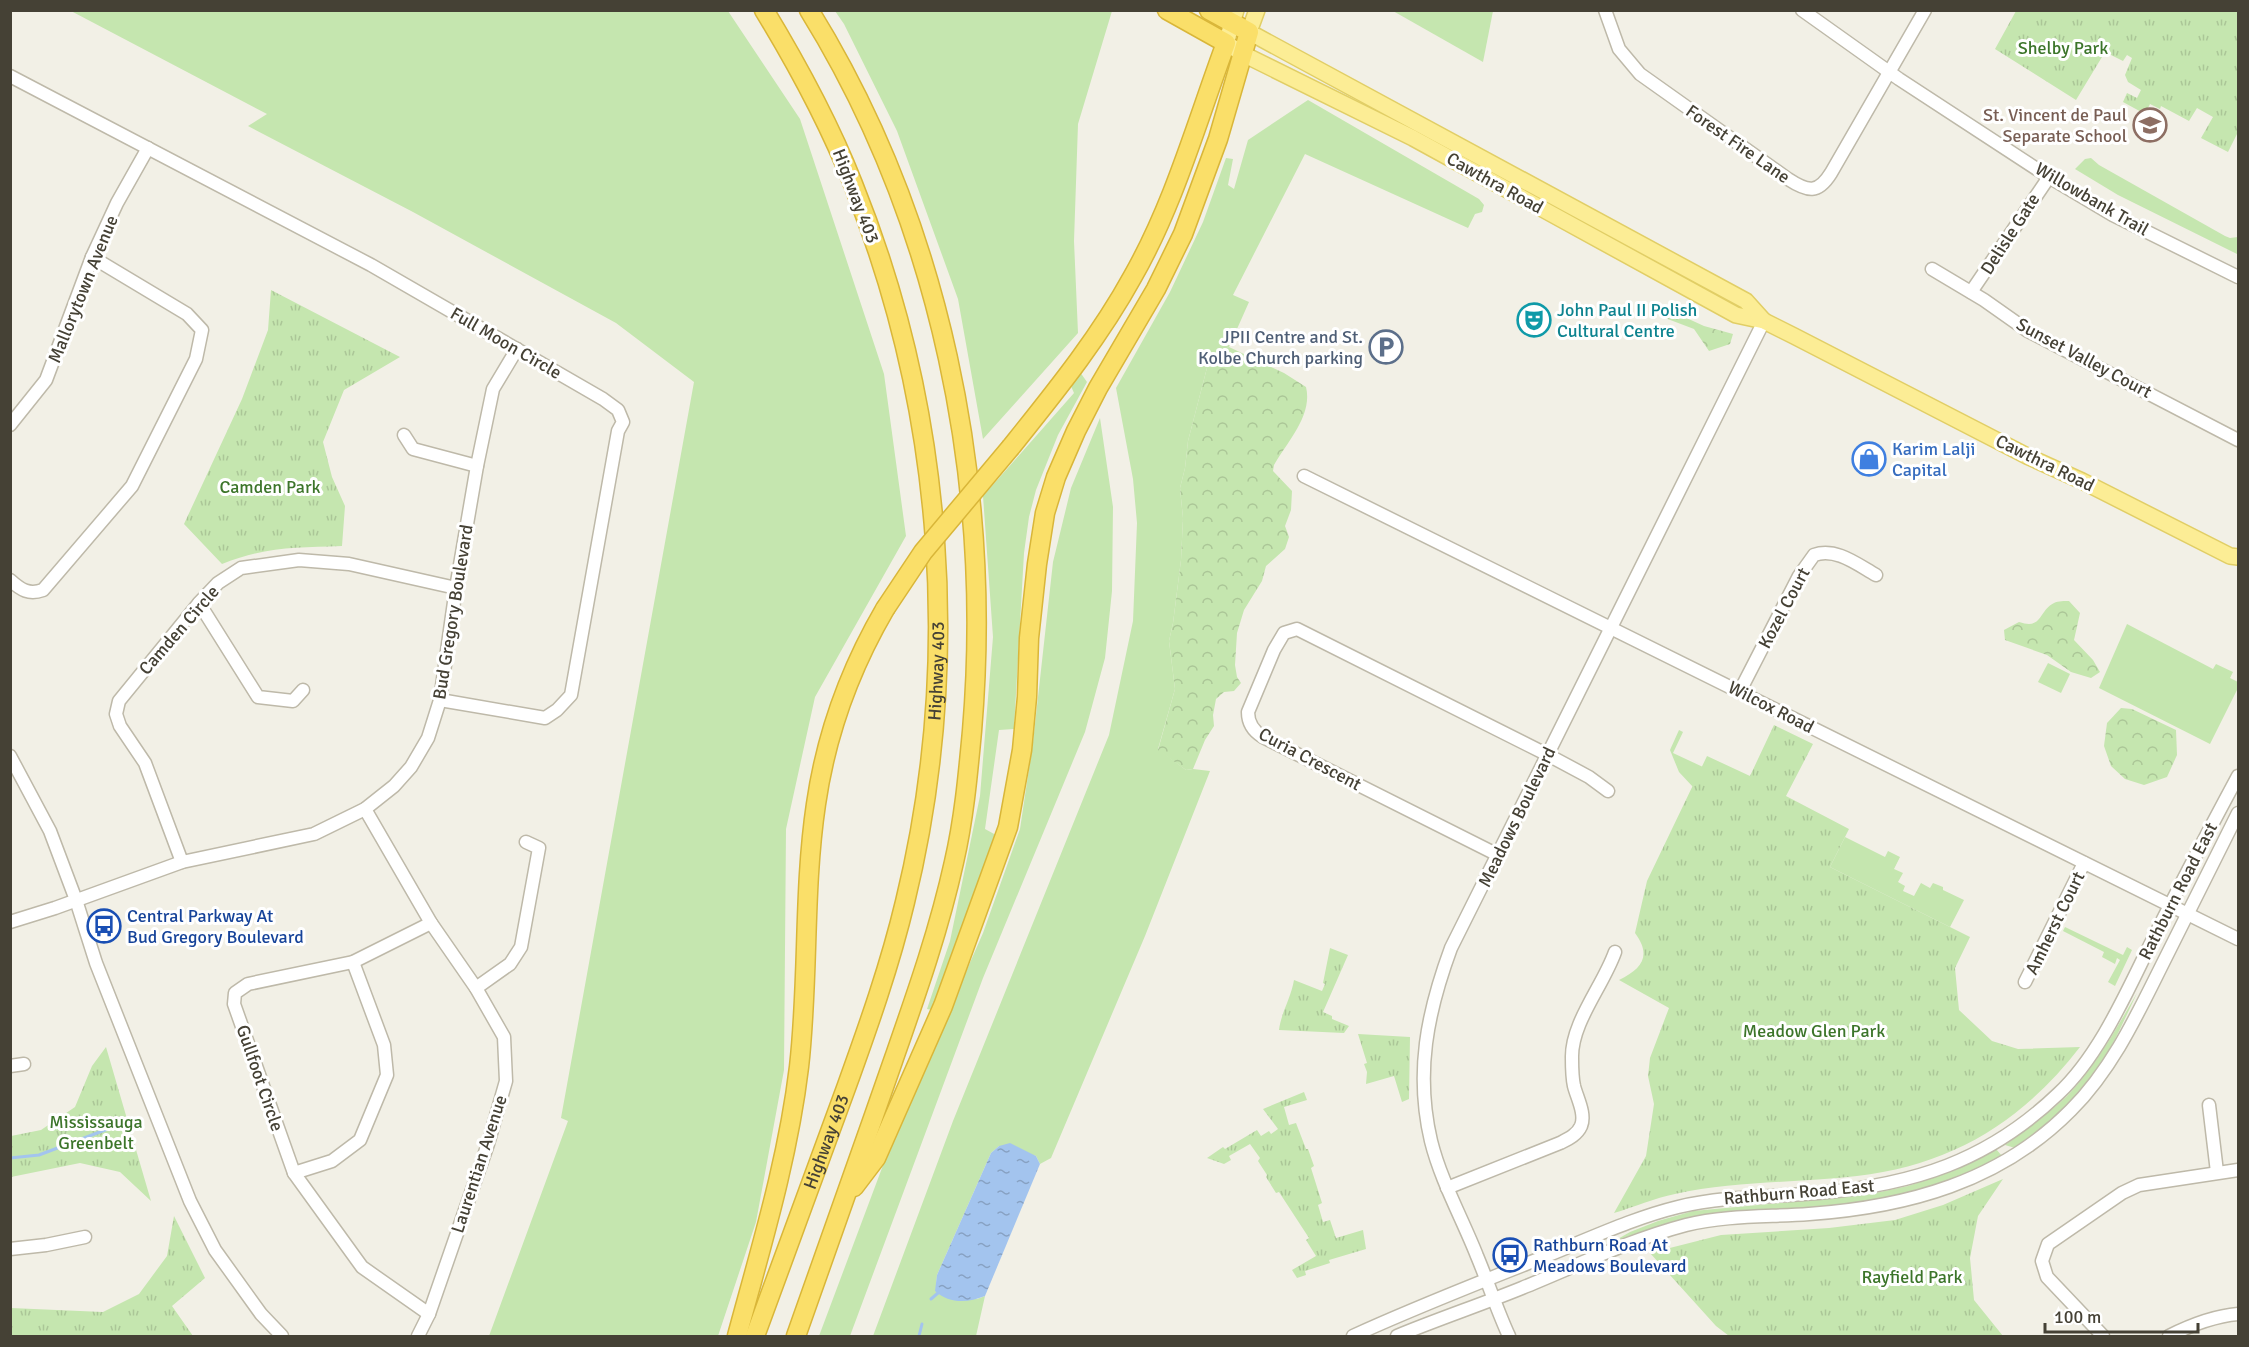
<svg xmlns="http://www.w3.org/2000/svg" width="2249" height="1347" viewBox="0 0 2249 1347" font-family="Signika,sans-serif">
<defs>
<pattern id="forest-crowns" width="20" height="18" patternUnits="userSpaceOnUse" patternTransform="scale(1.5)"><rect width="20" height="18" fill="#c5e6af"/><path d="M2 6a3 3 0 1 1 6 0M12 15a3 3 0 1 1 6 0" fill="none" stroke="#abc697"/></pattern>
<pattern id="park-tufts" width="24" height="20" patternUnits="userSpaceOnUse" patternTransform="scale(1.5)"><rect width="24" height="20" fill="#c5e6af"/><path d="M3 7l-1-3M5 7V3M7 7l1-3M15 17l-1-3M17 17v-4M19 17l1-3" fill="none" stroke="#abc697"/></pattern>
<pattern id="water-ripples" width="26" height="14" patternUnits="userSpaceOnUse" patternTransform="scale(1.5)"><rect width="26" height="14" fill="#a3c4ee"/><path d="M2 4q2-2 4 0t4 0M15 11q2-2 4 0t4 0" fill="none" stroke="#87a1c2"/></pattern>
</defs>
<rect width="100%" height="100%" fill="#f2f0e6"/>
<g fill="#c5e6af">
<polygon points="71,11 728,11 800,119 884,374 906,536 815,697 786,829 784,1070 756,1222 718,1336 489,1336 568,1121 561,1118 694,382 616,323 413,212 248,126 267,114"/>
<polygon points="835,11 1112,11 1078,124 1074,241 1078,333 983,439 958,299 897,131 844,24"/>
<polygon points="1393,11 1493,11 1483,62"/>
<polygon points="1308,100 1479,199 1484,205 1482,212 1475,214 1468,228 1305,154 1233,295 1249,302 1229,347 1217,353 1209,360 1188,441 1185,468 1180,488 1183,518 1181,560 1173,623 1169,641 1175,689 1158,749 1186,770 1193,769 1210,771 1145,936 1051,1158 1040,1164 1036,1156 999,1146 991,1153 937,1275 936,1287 977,1299 985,1296 976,1336 873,1336 953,1121 1109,735 1133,621 1137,523 1133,479 1116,388 1170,292 1203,222 1226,158 1233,159 1228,185 1234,189 1248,140"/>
<polygon points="2091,158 2099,165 2225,236 2230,238 2238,237 2238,250 2237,254 2118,195 2075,169 2085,159"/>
<polygon points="1080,372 1087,382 1058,435 1036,490 1029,517 1024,553 1014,729 999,730 985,829 996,835 979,890 932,1010 927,1009 950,941 980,796 993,637 983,496 1074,393 1070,384"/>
<polygon points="1100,418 1113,507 1112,591 1105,658 1085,732 983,978 850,1336 819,1336 894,1136 983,933 1020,829 1033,742 1053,562 1071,488"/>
<polygon points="2127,624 2213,669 2216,664 2233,672 2230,678 2238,682 2238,688 2210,744 2099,688"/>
<polygon points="2048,663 2070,674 2061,693 2038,682"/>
<polygon points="1679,730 1683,732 1673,753 1703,767 1693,787 1679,772 1670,750"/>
<polygon points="1845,837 1885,857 1888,851 1900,857 1894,869 1903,873 1898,882 1905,886 1903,891 1914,896 1921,883 1930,888 1933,883 1943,887 1943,890 1964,900 1950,927 1830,867"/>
<polygon points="2065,927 2123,955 2127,947 2132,950 2115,986 2108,982 2120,960 2117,958 2115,964 2102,957 2104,952 2063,931"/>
<path d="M2137 993C2124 1020 2112 1050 2093 1075 2072 1105 2045 1127 2015 1148L2005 1145C2027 1129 2048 1114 2067 1096 2096 1066 2116 1029 2137 993Z"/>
<polygon points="1996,1149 2002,1156 1972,1172 1926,1190 1869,1203 1713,1218 1602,1248 1630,1232 1658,1221 1693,1211 1866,1195 1908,1186 1958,1169"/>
</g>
<g fill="url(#forest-crowns)">
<polygon points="1669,310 1704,326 1733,334 1730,344 1709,351 1694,329 1665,318"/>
<path d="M1229 347 1284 373 1306 387C1313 415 1287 442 1274 465L1273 471 1292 491 1291 510 1285 526 1289 537 1285 549 1266 566 1262 581 1244 610 1237 633 1235 665 1237 677 1241 683 1234 691 1224 692 1216 699 1213 715 1214 726 1205 740 1193 769 1186 770 1158 750 1175 689 1169 641 1173 623 1181 560 1183 518 1180 488 1185 468 1188 441 1209 360 1217 353Z"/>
<path d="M2069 601 2080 613 2074 640 2093 660 2100 672 2091 678 2071 672 2047 655 2005 640 2004 630 2019 622C2043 630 2038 611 2054 603 2058 601 2065 601 2069 601Z"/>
<polygon points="2121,708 2132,709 2176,730 2177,755 2167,777 2144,785 2125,779 2111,766 2104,746 2107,723"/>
</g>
<g fill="url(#park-tufts)">
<polygon points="2016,11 2238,11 2238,132 2228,152 2201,138 2213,117 2197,108 2189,121 2161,106 2160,109 2150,104 2145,114 2123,102 2127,93 2137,98 2141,90 2128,82 2125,75 2132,58 2127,55 2123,61 2105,52 2076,100 1995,49"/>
<path d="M271 290 400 357 344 390 323 442 332 477 345 506 342 546C296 548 267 546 222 564L184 524 242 399 268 330Z"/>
<path d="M1774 725 1813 744 1786 796 1849 829 1830 867 1970 937 1955 968 1959 1010 1992 1041 2018 1049 2080 1047C2022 1122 1952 1165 1857 1176 1797 1183 1735 1181 1675 1194 1655 1198 1634 1207 1614 1213L1646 1156 1654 1104 1648 1076 1650 1058 1669 1008 1619 980C1642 969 1652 956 1635 933L1647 881 1707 756 1750 776Z"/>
<path d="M1330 948 1348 955 1323 1012 1332 1016V1019L1349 1026 1344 1033 1279 1030C1281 1013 1291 998 1294 980L1322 991 1325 984 1323 983Z"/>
<polygon points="1358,1034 1410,1037 1409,1099 1402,1102 1394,1076 1366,1084 1367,1072 1364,1064 1367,1063"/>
<polygon points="106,1047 151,1201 120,1172 80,1163 11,1177 11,1136 41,1130 75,1107 92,1066"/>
<polygon points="1304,1092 1307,1100 1284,1107 1289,1125 1296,1123 1306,1149 1308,1149 1314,1166 1311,1168 1322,1203 1318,1205 1323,1222 1330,1220 1336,1238 1363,1230 1366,1249 1329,1260 1330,1263 1305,1271 1306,1275 1297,1278 1292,1270 1316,1256 1306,1240 1309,1238 1279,1192 1276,1193 1266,1177 1267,1175 1258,1161 1260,1158 1250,1144 1229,1156 1231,1160 1224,1164 1207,1158 1223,1147 1225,1149 1257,1130 1261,1136 1269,1131 1271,1134 1278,1129 1263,1109"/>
<polygon points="2003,1179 1978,1216 1970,1258 1974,1300 2003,1336 1729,1336 1716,1326 1650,1253 1721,1235 1829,1228 1895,1220 1943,1205"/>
<polygon points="174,1216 205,1278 172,1306 193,1336 11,1336 11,1308 103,1312 139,1294 167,1256"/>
</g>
<path fill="url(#water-ripples)" d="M1010 1143 1036 1156 1040 1164 985 1296C968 1303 949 1304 935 1291L937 1275 991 1153 999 1146Z"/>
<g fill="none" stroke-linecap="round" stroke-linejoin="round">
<g stroke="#a3c4ee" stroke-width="3">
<polyline points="10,1158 39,1155 113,1127"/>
<polyline points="931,1299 938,1293"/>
<polyline points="919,1336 922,1324"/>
</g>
<g stroke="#beb9a9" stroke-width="15">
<g id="minor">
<path d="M1605 10 1619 49 1640 74 1788 179C1808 192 1818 194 1831 173L1925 10"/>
<polyline points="1802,10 1899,79 2049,177 2113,215 2238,277"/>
<polyline points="10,76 371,265 603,399 618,410 623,422 618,431 571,695 557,710 545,718 440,700"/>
<polyline points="1932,269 1984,300 2028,331 2238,440"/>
<polyline points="1971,292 2049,177"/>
<polyline points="10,425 46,380 92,257 117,203 148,148"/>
<polyline points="404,435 413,449 477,466"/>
<polyline points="1304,476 2238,939"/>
<path d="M10 580C21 590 29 595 43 590L132 486 196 359 202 330 187 314 92 257"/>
<polyline points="199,603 258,697 293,701 303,690"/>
<path d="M1740 691 1799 576 1814 555C1836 547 1858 565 1876 575"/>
<polyline points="10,756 50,831 76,900 96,963 190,1201 215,1250 261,1314 282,1336"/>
<polyline points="365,809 431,923 476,988 504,1037 506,1081 488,1144 429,1314 418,1336"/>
<path d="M1498 855 1263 737C1253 731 1248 723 1248 712L1274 650 1284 633 1297 629 1548 755 1589 777 1608 791"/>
<polyline points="182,862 145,763 120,726 116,714 119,701 199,603 218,583 241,568 299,560 349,564 456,588"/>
<polyline points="10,922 55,908 182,862 314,834 365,809 394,786 411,767 428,738 440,700 456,588 477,466 493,389 517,349"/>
<polyline points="2025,982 2084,863"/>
<polyline points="476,988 510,964 521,947 539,848 526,842"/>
<polyline points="10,1066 24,1064"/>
<polyline points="2209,1105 2217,1172"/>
<polyline points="294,1173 332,1161 360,1140 387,1075 384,1045 353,962"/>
<path d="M1447 1188 1560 1143C1568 1139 1577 1135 1581 1126 1586 1114 1577 1098 1574 1086 1572 1077 1572 1067 1572 1058 1571 1023 1603 986 1615 952"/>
<polyline points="10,1249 46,1245 85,1237"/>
<polyline points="429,1314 362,1267 294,1173 234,1004 235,993 248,984 353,962 431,923"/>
<path d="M1353 1336C1416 1307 1481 1282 1546 1256 1589 1239 1633 1218 1678 1207 1724 1196 1771 1197 1818 1193 1913 1185 1988 1161 2058 1094 2100 1055 2127 991 2152 941 2180 885 2209 830 2238 776"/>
<path d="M1397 1336C1438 1319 1480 1305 1522 1288 1576 1266 1629 1240 1686 1225 1726 1215 1768 1217 1809 1214 1907 1207 2000 1182 2071 1110 2113 1068 2138 1013 2164 961 2189 911 2214 862 2238 813"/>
<path d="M1509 1336C1497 1310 1488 1282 1477 1256 1462 1218 1441 1181 1431 1141 1415 1073 1427 1013 1451 948L1764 321"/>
<polyline points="2103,1336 2047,1277 2042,1261 2048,1244 2122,1193 2139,1185 2238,1170"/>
<path d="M2169 1336C2191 1325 2214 1316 2238 1314"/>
</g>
</g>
<g stroke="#e1ce66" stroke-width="18">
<g id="major">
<polyline points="1236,10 1226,43 1243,54 1413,138 1736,315 1764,321 1794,336 2027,456 2082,481 2230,556 2238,557"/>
<polyline points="1257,10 1249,32 1746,301 1764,321"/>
</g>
</g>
<g stroke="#d9b639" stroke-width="21">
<g id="highway">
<path d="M1011 447C1055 392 1099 338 1133 276 1174 204 1197 121 1226 43L1167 10"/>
<polyline points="854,1187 876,1158 943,1006 1008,827 1022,750 1027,697 1029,638 1037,564 1045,513 1056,477 1076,431 1098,388 1156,289 1183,234 1218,139 1249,32 1209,10"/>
<path d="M737 1336C761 1247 788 1159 799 1067 809 980 803 891 816 804 826 735 850 669 885 609"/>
<path id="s1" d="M755 1336C785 1253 816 1171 846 1088 868 1027 890 965 905 902 963 665 944 410 853 184 829 123 798 66 764 10"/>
<path d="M796 1336C828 1245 861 1153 893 1061 916 995 939 930 954 862 964 819 968 774 972 731 993 484 941 223 809 10"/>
</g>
</g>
<use href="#minor" stroke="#fff" stroke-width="12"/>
<use href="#major" stroke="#fced95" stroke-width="15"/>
<use href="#highway" stroke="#fadf69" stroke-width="18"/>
<g stroke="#d9b639" stroke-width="21" stroke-linecap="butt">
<polyline id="highway-bridge" points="885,609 923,552 1011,447"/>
</g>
<use href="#highway-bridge" stroke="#fadf69" stroke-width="18"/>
</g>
<defs>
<g id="school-ring" transform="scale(1.725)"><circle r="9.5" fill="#fff" stroke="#8d6e63" stroke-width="1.5"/><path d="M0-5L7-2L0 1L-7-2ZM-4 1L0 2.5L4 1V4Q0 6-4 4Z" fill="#8d6e63"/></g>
<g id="theatre-ring" transform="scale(1.725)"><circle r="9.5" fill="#fff" stroke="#0f9aa8" stroke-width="1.5"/><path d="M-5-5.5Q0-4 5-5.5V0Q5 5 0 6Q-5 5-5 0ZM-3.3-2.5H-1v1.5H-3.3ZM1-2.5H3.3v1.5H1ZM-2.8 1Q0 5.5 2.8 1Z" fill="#0f9aa8"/></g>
<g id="parking-ring" transform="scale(1.725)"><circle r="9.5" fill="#fff" stroke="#5c6f8a" stroke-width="1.5"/><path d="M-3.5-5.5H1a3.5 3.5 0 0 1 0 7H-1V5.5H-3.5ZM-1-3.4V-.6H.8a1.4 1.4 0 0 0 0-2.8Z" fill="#5c6f8a"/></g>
<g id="shop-ring" transform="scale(1.725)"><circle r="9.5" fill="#fff" stroke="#3f7fe0" stroke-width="1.5"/><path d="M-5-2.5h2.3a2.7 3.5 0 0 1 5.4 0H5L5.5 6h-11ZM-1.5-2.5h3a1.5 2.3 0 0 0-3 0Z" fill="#3f7fe0"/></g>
<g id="bus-ring" transform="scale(1.725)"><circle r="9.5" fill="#fff" stroke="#1a4fb4" stroke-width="1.5"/><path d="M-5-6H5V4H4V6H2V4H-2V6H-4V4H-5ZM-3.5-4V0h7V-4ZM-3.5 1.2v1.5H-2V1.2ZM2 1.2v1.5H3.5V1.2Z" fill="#1a4fb4"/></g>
</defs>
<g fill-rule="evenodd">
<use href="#school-ring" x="2150" y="125"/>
<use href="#theatre-ring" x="1534" y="320"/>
<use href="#parking-ring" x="1386" y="347"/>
<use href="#shop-ring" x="1869" y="459"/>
<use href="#bus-ring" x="104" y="926"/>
<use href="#bus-ring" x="1510" y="1255"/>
</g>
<g text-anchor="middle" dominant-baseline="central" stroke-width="6" stroke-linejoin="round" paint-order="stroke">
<g font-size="18" fill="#3c752a" stroke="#fff">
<text x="2063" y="48">Shelby Park</text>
<text x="270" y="487">Camden Park</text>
<text x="1814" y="1031">Meadow Glen Park</text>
<text x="96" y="1122">Mississauga<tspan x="96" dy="21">Greenbelt</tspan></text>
<text x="1912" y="1277">Rayfield Park</text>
</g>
<g font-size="18" fill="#785e54" stroke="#fff" text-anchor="end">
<text x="2127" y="115">St. Vincent de Paul<tspan x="2127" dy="21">Separate School</tspan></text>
</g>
<g font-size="18" fill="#454135" stroke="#fff">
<text transform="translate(1738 144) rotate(35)">Forest Fire Lane</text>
<text transform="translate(1495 183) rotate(29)">Cawthra Road</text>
<text transform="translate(856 196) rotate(69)">Highway 403</text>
<text transform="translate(2092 199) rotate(30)">Willowbank Trail</text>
<text transform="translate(2010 234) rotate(-57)">Delisle Gate</text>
<text transform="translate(83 289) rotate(-68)">Mallorytown Avenue</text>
<text transform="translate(506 343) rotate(30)">Full Moon Circle</text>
<text transform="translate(2084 358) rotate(28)">Sunset Valley Court</text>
<text transform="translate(2045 463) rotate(26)">Cawthra Road</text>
<text transform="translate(1784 608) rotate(-62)">Kozel Court</text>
<text transform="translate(453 612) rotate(-81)">Bud Gregory Boulevard</text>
<text transform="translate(179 630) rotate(-49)">Camden Circle</text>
<text stroke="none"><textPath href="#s1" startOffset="693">Highway 403</textPath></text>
<text transform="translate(1771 707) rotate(27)">Wilcox Road</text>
<text transform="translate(1310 759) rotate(28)">Curia Crescent</text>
<text transform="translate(1517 817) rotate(-64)">Meadows Boulevard</text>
<text transform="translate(2178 891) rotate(-63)">Rathburn Road East</text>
<text transform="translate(2055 923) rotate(-64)">Amherst Court</text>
<text transform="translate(260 1078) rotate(71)">Gullfoot Circle</text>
<text stroke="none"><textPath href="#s1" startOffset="207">Highway 403</textPath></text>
<text transform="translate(479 1164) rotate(-72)">Laurentian Avenue</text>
<text transform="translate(1799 1192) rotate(-5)">Rathburn Road East</text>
</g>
<g font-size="18" fill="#0d838f" stroke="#fff" text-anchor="start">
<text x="1557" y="310">John Paul II Polish<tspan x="1557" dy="21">Cultural Centre</tspan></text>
</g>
<g font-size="18" fill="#4e5e75" stroke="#fff" text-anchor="end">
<text x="1363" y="337">JPII Centre and St.<tspan x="1363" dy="21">Kolbe Church parking</tspan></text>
</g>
<g font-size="18" fill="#366cbe" stroke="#fff" text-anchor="start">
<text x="1892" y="449">Karim Lalji<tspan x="1892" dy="21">Capital</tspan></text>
</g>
<g font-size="18" fill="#164399" stroke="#fff" text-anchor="start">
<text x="127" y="916">Central Parkway At<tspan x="127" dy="21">Bud Gregory Boulevard</tspan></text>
<text x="1533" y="1245">Rathburn Road At<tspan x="1533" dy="21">Meadows Boulevard</tspan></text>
</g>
</g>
<rect width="2249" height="1347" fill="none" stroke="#454135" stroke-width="24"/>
<path d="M2045 1323v9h153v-9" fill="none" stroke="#454135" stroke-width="3"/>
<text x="2054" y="1323" font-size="18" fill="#454135" stroke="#ffffff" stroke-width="4.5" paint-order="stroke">100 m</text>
</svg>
